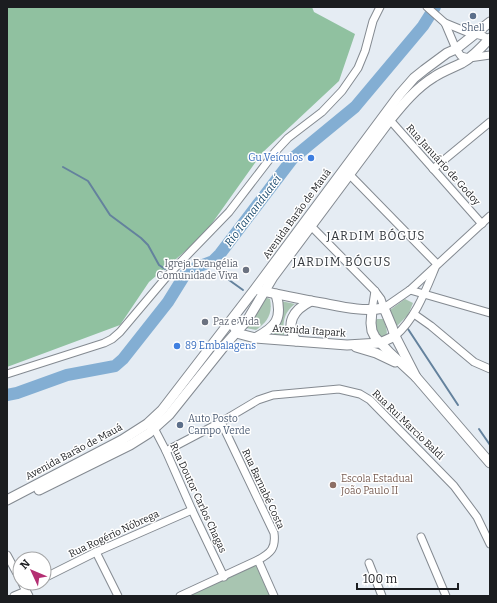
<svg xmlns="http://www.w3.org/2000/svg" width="497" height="603" viewBox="0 0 497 603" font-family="Bitter,serif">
<rect width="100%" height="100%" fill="#e5ecf3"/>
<g fill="#a8c5b1">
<path d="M265 297 270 299C273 314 267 322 256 330L246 328Z"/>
<polygon points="405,299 413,303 408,315 397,326 390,310"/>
<path d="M281 301 295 304C283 313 282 324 285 339L271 337C280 326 285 316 281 301Z"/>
<path d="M377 319H383C386 325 388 331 386 338H379L373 324Z"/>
<polygon points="257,564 272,596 193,596 192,593"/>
</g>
<polygon fill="#90c1a0" points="7,7 312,7 314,12 355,34 339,81 262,153 203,236 149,282 120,325 7,367"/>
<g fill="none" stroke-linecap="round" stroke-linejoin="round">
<g stroke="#64829d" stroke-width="2">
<polyline points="63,167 88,181 110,215 141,238 148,245 159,265 165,269"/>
<polyline points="213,261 229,280 243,290"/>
<polyline points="173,275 179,284"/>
<polyline points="408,329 458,405"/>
<polyline points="479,429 490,445"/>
</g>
<polyline stroke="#83aed3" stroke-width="12" points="7,395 17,393 67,375 115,366 123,359 168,302 186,273 192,269 213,261 220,254 293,158 355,107 423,26 435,7"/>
<g stroke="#848a91" stroke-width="9">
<g id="minor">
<polyline points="427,7 445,23 456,49 461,56 469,58 490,55"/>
<polyline points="445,23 467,32 483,36 490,40"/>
<polyline points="390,120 482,224"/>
<polyline points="433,169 490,122"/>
<polyline points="349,174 437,264"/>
<polyline points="311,226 375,291 381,299 384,308 410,290 490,216"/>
<polyline points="410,290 490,313"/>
<polyline points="372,310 375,291"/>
<polyline points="414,314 431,326 474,362 490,369"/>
<path d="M395 336C415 319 425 292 435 268"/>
<polyline points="7,374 104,343 112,339 120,332 169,274 229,212 275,152 288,138 322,112 342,91 358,68 365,51 373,21 380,7"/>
<polyline points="154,428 166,451 192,510 224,577"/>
<polyline points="166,451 221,422 258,400 273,395 339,389 360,394 370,400 454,486 477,517 490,544"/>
<polyline points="421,537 446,596"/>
<polyline points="96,552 118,596"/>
<polyline points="7,555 20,579"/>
<polyline points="258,560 274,596"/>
<polyline points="369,563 382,596"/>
<polyline points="44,578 96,552 192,510"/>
<polyline points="22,583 29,596"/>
<polyline points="24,587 33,583"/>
<polyline points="14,596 26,591"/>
<path d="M180 596 258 560C271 553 276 548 274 533L221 422"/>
</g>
</g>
<g stroke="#848a91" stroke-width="11">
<g id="major">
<path d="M259 290C279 295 301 299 322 303 343 307 363 312 384 308L392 327 395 336 416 377"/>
<polyline points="372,310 371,323 372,331 375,337 389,352 416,377 490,463"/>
<polyline points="234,327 240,334 255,338 347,345 380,343 395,336"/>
<path d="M255 338C276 327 283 319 276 294"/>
<path d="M296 341C285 323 293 310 311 301"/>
<polyline points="356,347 376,353 395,362"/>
<path d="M39 490 130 445 149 433 169 415 225 345 248 319 273 277 390 120C403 104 416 88 434 77 443 71 452 68 462 63 473 57 482 47 490 38"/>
<polyline points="7,500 122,440 147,424 162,410 255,289 400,94 414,78 424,70 447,53 456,49 490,22"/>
</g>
</g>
<use href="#minor" stroke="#fff" stroke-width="7"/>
<use href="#major" stroke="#fff" stroke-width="9"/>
</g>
<g fill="#5c6f8a" stroke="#fff" stroke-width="1.5">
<circle cx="473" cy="16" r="4"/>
<circle cx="180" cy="425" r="4"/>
</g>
<g fill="#3f7fe0" stroke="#fff" stroke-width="1.5">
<circle cx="311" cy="158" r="4"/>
<circle cx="177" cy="346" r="4"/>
</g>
<g fill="#6b7280" stroke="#fff" stroke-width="1.5">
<circle cx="246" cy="270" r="4"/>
<circle cx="205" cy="322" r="4"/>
</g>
<circle fill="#8d6e63" stroke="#fff" stroke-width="1.5" cx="333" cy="485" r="4"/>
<g text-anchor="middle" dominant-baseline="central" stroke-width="3" stroke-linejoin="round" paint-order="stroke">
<g font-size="10" fill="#4e5e75" stroke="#fff">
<text x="473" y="28">Shell</text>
<text x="188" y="419" text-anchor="start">Auto Posto<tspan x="188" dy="12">Campo Verde</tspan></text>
</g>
<g font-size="10" fill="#366cbe" stroke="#fff" text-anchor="end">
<text x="303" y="158">Gu Veículos</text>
<text x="185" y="346" text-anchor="start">89 Embalagens</text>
</g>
<g font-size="10" fill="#1b1d20" stroke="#fff">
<text transform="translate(443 165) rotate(48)">Rua Januário de Godoy</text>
<text transform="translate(297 214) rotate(-54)">Avenida Barão de Mauá</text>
<text transform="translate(309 331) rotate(4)">Avenida Itapark</text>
<text transform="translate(408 425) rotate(44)">Rua Rui Marcio Baldi</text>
<text transform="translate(74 452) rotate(-28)">Avenida Barão de Mauá</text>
<text transform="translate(263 489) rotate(65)">Rua Barnabé Costa</text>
<text transform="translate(198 498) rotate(65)">Rua Doutor Carlos Chagas</text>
<text transform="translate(114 534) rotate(-25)">Rua Rogério Nóbrega</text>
</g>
<g font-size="10" fill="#5b616d" stroke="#fff" text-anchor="end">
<text x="238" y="264">Igreja Evangélia<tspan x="238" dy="12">Comunidade Viva</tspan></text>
<text x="213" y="322" text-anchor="start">Paz e Vida</text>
</g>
<g font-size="10" fill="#785e54" stroke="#fff" text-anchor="start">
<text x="341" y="479">Escola Estadual<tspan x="341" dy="12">João Paulo II</tspan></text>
</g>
<g font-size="11" font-style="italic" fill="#194a6e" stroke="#fff">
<text transform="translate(253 211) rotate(-53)">Rio Tamanduateí</text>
</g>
<g font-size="12" letter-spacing="1" fill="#32373d" stroke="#fff">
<text x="376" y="236">JARDIM BÓGUS</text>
<text x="342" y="262">JARDIM BÓGUS</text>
</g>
</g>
<rect width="497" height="603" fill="none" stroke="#1b1d20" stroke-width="16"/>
<g transform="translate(32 571) rotate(314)"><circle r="19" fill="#ffffff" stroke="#a4a5a6"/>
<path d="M0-3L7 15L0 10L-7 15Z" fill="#b42f73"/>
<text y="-6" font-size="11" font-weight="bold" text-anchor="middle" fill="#1b1d20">N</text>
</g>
<path d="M357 583v6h101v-6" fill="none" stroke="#1b1d20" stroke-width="2"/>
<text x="363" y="583" font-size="12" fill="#1b1d20" stroke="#ffffff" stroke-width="3" paint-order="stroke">100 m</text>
</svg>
